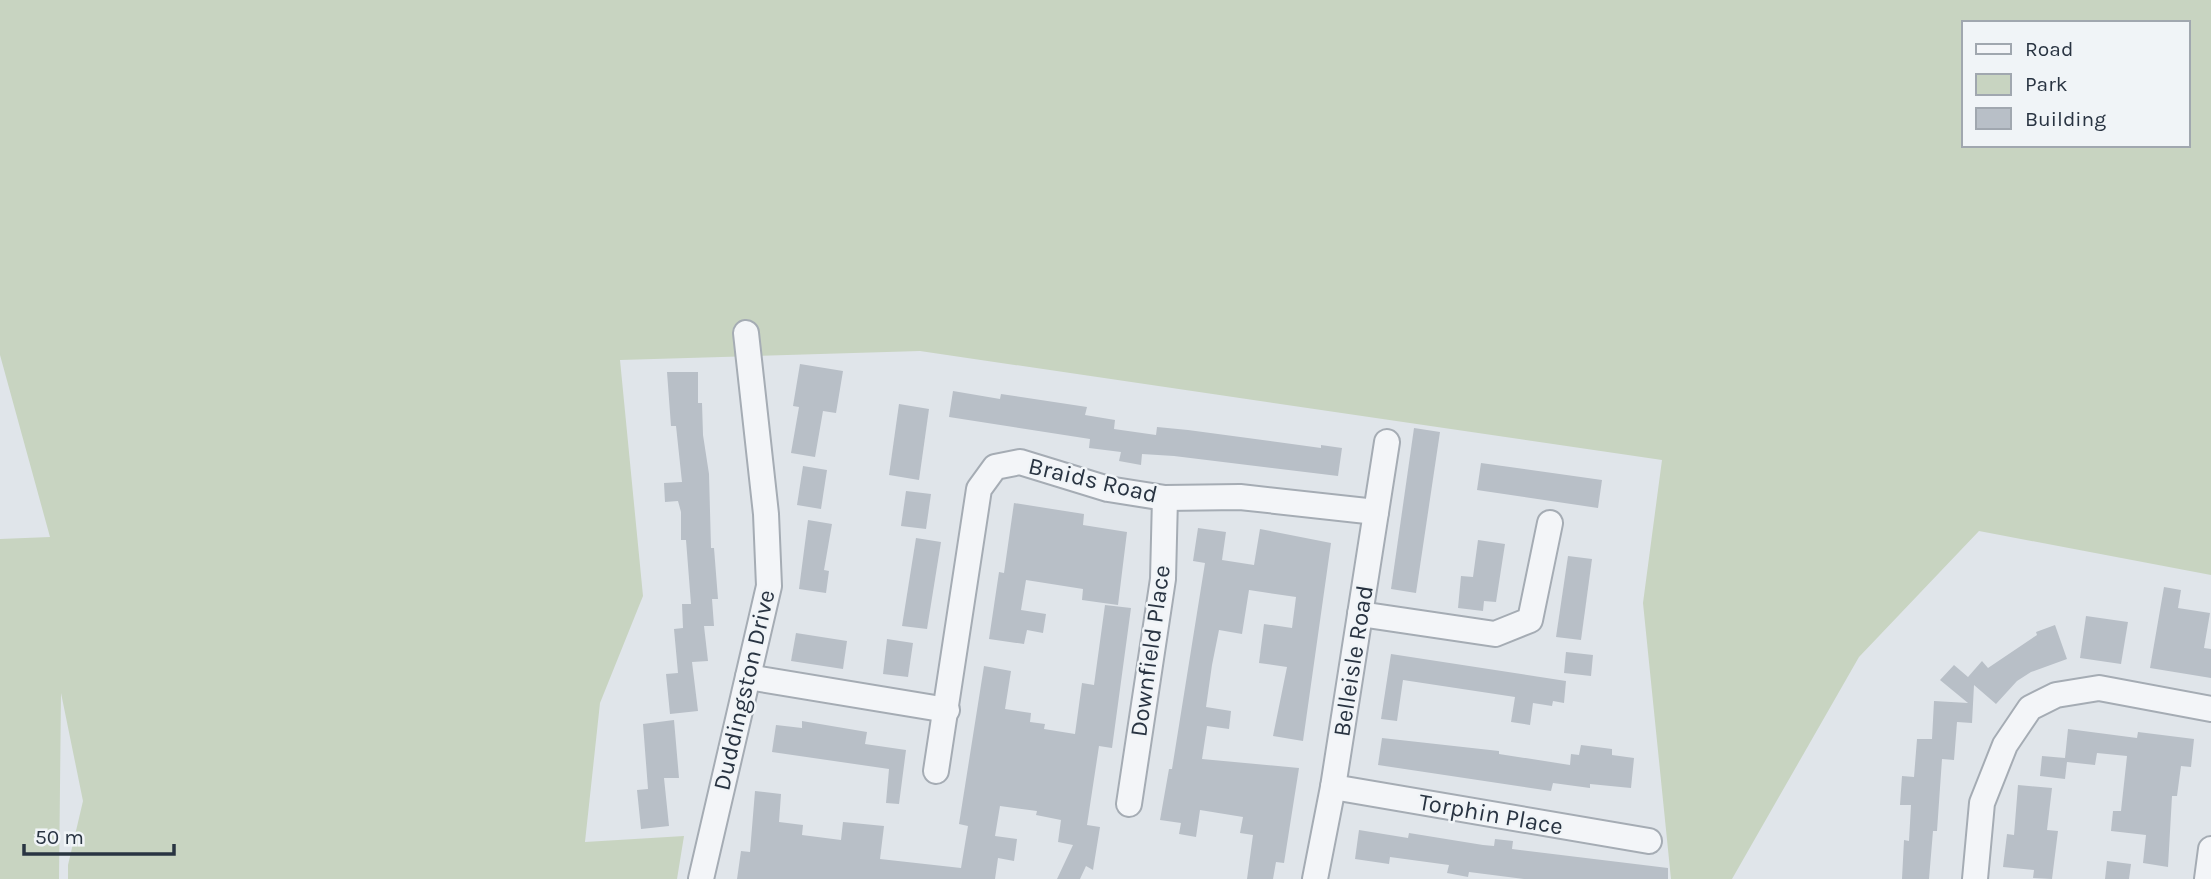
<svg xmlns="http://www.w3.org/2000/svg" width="2211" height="879" viewBox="0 0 2211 879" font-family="Karla,sans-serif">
<rect width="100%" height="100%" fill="#e0e5ea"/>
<path fill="#c8d4c1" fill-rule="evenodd" d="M0 0H2211V575L1979 531 1859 657 1732 879H1671L1643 603 1662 460 920 351 620 360 643 596 600 703 585 842 684 836 677 879H68V865L83 801 61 693 59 879H0V539L50 537 0 355ZM1964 23H2188V145H1964Z"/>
<g fill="#b8bfc7">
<polygon points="800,364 843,371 836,413 823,411 815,457 791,453 799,407 793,406"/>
<polygon points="667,372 698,372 698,403 702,403 703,435 709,474 711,548 714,548 718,599 712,599 714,626 704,626 708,661 692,662 698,711 670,714 666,674 678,673 674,629 683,628 682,604 691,604 686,540 681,540 681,512 678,501 665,502 664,483 682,482 676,426 671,426"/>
<polygon points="953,391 1000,399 1001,394 1087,407 1085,415 1115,420 1114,429 1156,435 1157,427 1188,430 1321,448 1321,445 1342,448 1338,476 1174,456 1142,454 1141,465 1119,461 1121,452 1089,448 1090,439 949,417"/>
<polygon points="899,404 929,409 919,480 889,475"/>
<polygon points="1414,428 1440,432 1416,593 1391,589"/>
<polygon points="1481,463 1602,480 1598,508 1477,490"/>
<polygon points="803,466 827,470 821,509 797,505"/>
<polygon points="906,491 931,494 926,529 901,526"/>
<polygon points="1014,503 1084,514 1083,525 1127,532 1118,605 1082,600 1083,589 1026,580 1021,610 1046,614 1043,633 1027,630 1024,644 989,639 999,572 1004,573"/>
<polygon points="808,520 832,524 824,570 829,571 826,593 799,589"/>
<polygon points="1198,528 1226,532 1222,560 1254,565 1260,529 1331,543 1303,741 1273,736 1287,667 1259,663 1264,624 1292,628 1296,597 1249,590 1242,634 1219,630 1212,665 1206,707 1231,711 1229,729 1207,726 1202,759 1299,768 1284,863 1276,862 1273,879 1247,879 1253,835 1240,833 1243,817 1200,810 1196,837 1179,834 1181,823 1160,820 1169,769 1172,769 1205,563 1193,561"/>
<polygon points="916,538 941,542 927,629 902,626"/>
<polygon points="1478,540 1505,544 1496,602 1484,601 1483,611 1458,608 1461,576 1473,577"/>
<polygon points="1568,556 1592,559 1581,640 1556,637"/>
<polygon points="2164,587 2181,590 2178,608 2210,613 2204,648 2211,649 2211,678 2150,668"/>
<polygon points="1105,605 1131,608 1112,748 1099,746 1087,825 1100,827 1093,870 1086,866 1080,879 1057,879 1073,845 1058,842 1061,820 1036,815 1037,811 1000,806 995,836 1017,839 1014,861 998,858 995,879 737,879 741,851 750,852 755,791 781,794 779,822 803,825 802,835 841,840 843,822 884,826 880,859 961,868 968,826 959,824 984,666 1011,671 1005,709 1031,713 1030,722 1045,724 1044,729 1075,734 1082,683 1094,685"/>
<polygon points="2086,616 2128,622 2121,664 2080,658"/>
<polygon points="2055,625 2067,659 2031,672 2017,681 1996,704 1974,685 1972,723 1957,722 1954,760 1942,759 1937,831 1933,831 1929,879 1902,879 1904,840 1909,841 1911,805 1900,805 1902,776 1914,777 1917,739 1932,739 1934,701 1968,703 1940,680 1954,665 1968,677 1982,661 1988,668 2037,635 2036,632"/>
<polygon points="796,633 847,641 843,669 791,661"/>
<polygon points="887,639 913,643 908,677 883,674"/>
<polygon points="1566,652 1593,655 1591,676 1564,673"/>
<polygon points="1391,654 1566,681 1564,703 1553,701 1552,706 1533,703 1530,725 1511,722 1515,697 1403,680 1397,721 1381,719"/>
<polygon points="674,720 679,778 664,778 669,826 641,829 637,790 648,789 643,724"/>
<polygon points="802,721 867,732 865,744 906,750 899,804 886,803 889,769 772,752 776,725 802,728"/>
<polygon points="2068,729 2137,738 2138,732 2194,739 2191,767 2181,766 2177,796 2172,796 2168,867 2143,863 2146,835 2111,831 2113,811 2121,811 2127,756 2097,753 2095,765 2067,762 2065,779 2040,776 2042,756 2065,758"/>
<polygon points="1382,738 1499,751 1499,754 1570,765 1571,754 1579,755 1581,745 1612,749 1612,755 1634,758 1631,788 1590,784 1590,788 1553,783 1551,791 1378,765"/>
<polygon points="2018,785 2052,788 2047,830 2058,831 2052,879 2033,878 2034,870 2003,867 2007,834 2014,835"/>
<polygon points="1359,830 1408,838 1409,833 1483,845 1494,846 1495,839 1513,841 1512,849 1668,868 1668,879 1524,879 1469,872 1468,877 1447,873 1449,865 1390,857 1389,864 1355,859"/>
<polygon points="2107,861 2131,864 2129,879 2105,879"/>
</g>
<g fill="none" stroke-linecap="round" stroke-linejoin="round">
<g stroke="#a5acb4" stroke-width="28">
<g id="minor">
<polyline points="1360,614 1495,634 1530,620 1550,523"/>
<polyline points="748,677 947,710"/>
<polyline points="936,771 979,489 995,467 1020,462 1108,489 1165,498 1240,497 1376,512"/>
<polyline points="1333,787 1649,841"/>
<polyline points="1129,804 1163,579 1165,498"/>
<polyline points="701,879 769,586 766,514 746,333"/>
<polyline points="1315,879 1333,787 1387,442"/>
<polyline points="1975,879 1982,803 2005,745 2030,708 2056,695 2099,688 2211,709"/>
<polyline points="2207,879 2211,849"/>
</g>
</g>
<use href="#minor" stroke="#f3f5f8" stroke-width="24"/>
</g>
<g text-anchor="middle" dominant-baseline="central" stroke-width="5" stroke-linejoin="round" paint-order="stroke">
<g font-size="24" fill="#293442" stroke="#f0f4f7">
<text transform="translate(1093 480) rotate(13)">Braids Road</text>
<text transform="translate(1150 651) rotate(-82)">Downfield Place</text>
<text transform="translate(1353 661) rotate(-81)">Belleisle Road</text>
<text transform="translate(744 690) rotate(-77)">Duddingston Drive</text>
<text transform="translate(1491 814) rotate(10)">Torphin Place</text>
</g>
</g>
<rect x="1962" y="21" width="228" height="126" fill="#f0f4f7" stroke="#a0a7af" stroke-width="2"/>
<rect x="1976" y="44" width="35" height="10" fill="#f3f5f8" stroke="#a0a7af" stroke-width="2"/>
<text x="2025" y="56" font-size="21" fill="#293442">Road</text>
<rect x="1976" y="74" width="35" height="21" fill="#c8d4c1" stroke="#a0a7af" stroke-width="2"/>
<text x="2025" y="91" font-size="21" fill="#293442">Park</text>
<rect x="1976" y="108" width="35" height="21" fill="#b8bfc7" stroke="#a0a7af" stroke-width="2"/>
<text x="2025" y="126" font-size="21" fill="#293442">Building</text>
<path d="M24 844v10h150v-10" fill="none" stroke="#293442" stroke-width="3.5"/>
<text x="35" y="844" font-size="21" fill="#293442" stroke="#f0f4f7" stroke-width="5" paint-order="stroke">50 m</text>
</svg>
